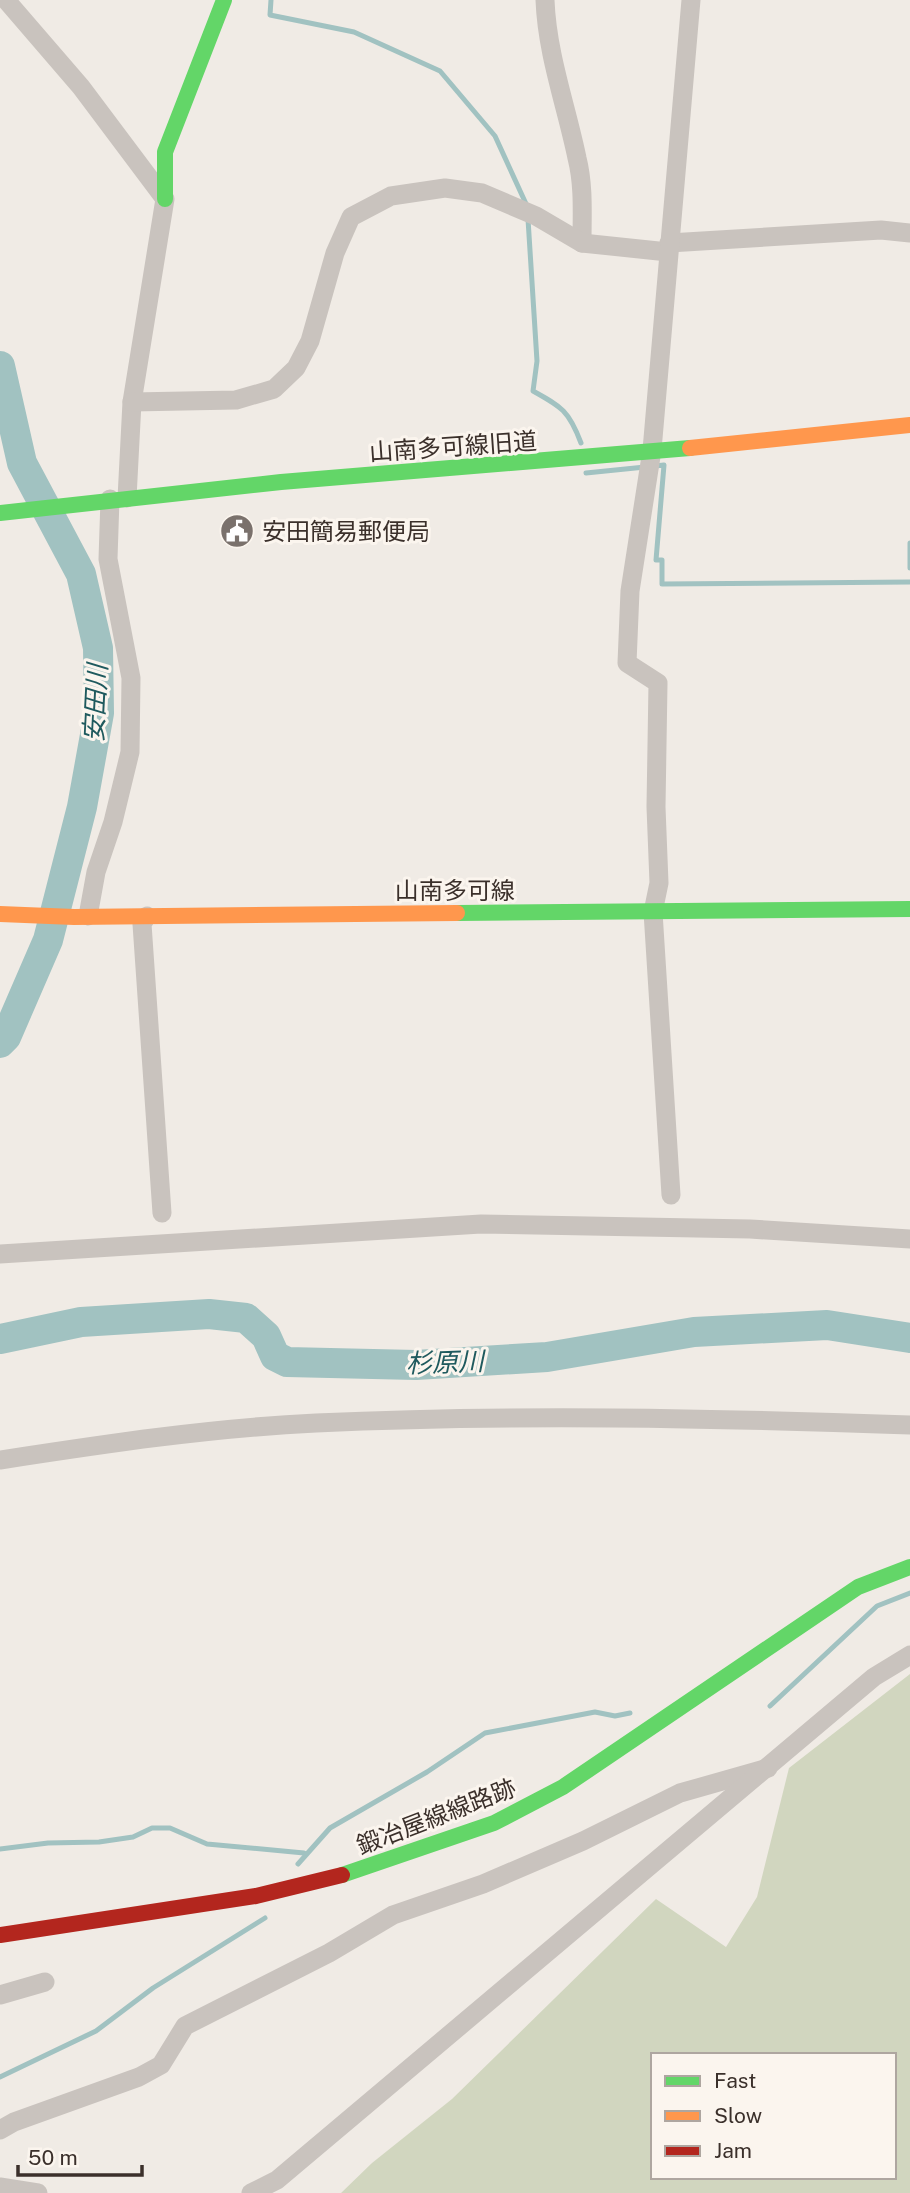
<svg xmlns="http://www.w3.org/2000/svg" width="910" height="2193" viewBox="0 0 910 2193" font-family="'Public Sans','Noto Sans JP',sans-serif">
<rect width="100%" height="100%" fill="#f0ebe5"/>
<path fill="#d1d6bf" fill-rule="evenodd" d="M910 1674V2193H341L372 2163 452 2099 656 1899 726 1947 757 1897 789 1768ZM653 2055H894V2177H653Z"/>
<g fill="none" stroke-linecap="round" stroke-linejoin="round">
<g stroke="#a1c2c1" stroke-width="5">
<polyline points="271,0 270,15 354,32 440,71 495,136 527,206"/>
<path d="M528 219 537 361 533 391C562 407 569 411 581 443"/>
<polyline points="655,466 664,465 656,560 662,560 662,584 910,582"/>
<polyline points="586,473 645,467"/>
<polyline points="910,543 910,568"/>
<polyline points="770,1706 877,1606 910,1593"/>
<polyline points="0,1849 48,1843 99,1842 133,1837 152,1828 170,1828 207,1844 304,1853"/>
<polyline points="298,1864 330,1828 427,1772 485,1733 595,1712 615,1716 630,1713"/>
<polyline points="0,2077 96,2031 153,1988 265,1918"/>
</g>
<g stroke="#a1c2c1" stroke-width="30">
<polyline points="0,366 22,463 81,574 98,648 99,713 82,807 48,940 6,1037 0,1043"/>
<polyline points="0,1339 81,1322 209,1314 246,1318 266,1336 275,1356 287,1362 416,1365 547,1357 694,1332 827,1325 910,1338"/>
</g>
<g stroke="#c9c3be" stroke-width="19">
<polyline points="6,0 81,87 165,199 132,402 127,498"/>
<path d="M545 0C547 54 566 105 577 158 584 186 582 214 582 243"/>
<polyline points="669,243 881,230 910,233"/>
<polyline points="132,402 236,400 274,389 296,368 310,341 335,253 351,217 391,196 445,188 482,193 536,216 582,243 668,252"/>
<polyline points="88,916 96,872 113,822 130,752 131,678 108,559 110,499"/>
<polyline points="147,916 142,924 162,1213"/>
<polyline points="671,1195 653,912 659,883 656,807 658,683 627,663 630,591 652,450 691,0"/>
<polyline points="0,1254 481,1224 750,1229 910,1239"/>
<path d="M0 1460C104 1444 210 1428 316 1423 514 1414 712 1418 910 1425"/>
<polyline points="0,1995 45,1982"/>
<polyline points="0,2130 14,2122 139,2077 161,2065 185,2026 329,1953 393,1915 483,1884 583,1841 680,1793 768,1768"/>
<polyline points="0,2187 38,2193"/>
<polyline points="251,2193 277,2180 874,1677 910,1655"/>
</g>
<g stroke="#63d668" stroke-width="16">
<polyline points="165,199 165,152 224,0"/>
<polyline points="0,513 281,482 690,448"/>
<polyline points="457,913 910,909"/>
<polyline points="342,1875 494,1823 563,1787 858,1587 910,1567"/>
</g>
<g stroke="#ff974d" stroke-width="16">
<polyline points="690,448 910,425"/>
<polyline points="0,914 74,917 457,913"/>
</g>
<polyline stroke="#b3261e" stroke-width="16" points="0,1935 256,1896 342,1875"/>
</g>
<defs>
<g id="civic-disc" transform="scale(1.75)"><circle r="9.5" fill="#7a716c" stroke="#fbf5ee"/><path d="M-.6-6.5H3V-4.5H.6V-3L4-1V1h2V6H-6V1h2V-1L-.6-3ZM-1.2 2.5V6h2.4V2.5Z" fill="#fff"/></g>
</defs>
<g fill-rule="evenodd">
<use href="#civic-disc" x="237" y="531"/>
</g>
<g text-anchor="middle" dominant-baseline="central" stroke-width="6" stroke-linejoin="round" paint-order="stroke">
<g font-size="24" fill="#3b302b" stroke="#fbf5ee">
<text transform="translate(453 446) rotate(-4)">山南多可線旧道</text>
<text x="455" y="890">山南多可線</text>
<text transform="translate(436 1816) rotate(-21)">鍛冶屋線線路跡</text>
</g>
<g font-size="24" fill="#3b302b" stroke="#fbf5ee" text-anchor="start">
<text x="262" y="531">安田簡易郵便局</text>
</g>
<g font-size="26" font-style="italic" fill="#1f5a5e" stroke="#fbf5ee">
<text transform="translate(95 703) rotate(-87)">安田川</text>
<text transform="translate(445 1362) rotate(-2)">杉原川</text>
</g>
</g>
<rect x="651" y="2053" width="245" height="126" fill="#fbf5ee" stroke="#aea6a0" stroke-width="2"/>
<rect x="665" y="2076" width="35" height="10" fill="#63d668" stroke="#aea6a0" stroke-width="2"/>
<text x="714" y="2088" font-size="21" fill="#3b302b">Fast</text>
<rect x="665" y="2111" width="35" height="10" fill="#ff974d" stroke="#aea6a0" stroke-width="2"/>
<text x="714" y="2123" font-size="21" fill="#3b302b">Slow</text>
<rect x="665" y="2146" width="35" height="10" fill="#b3261e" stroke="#aea6a0" stroke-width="2"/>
<text x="714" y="2158" font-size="21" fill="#3b302b">Jam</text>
<path d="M18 2165v10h124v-10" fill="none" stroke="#3b302b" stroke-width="3.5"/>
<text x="28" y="2165" font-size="21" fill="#3b302b" stroke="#fbf5ee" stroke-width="5" paint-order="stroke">50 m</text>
</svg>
